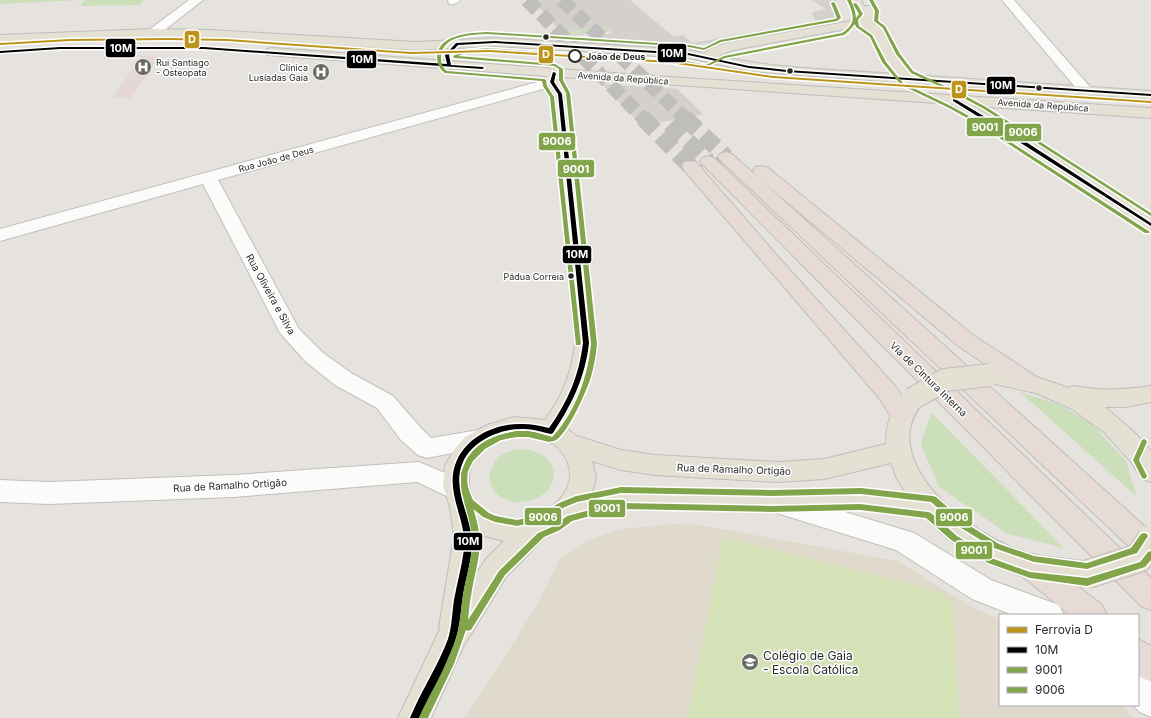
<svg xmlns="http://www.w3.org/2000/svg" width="1151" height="718" viewBox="0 0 1151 718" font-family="Inter,sans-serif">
<rect width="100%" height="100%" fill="#e6e3de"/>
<polygon fill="#e0dacd" points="688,523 898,561 970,606 1000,619 1000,705 1122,705 1134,718 465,718 536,607 560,558 588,541 619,529"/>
<polygon fill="#e4d7d5" points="141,56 159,56 131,98 113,98"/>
<g fill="#cbdfba">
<polygon points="0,0 80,0 0,4"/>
<polygon points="85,0 144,0 139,5 80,6"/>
<polygon points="608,27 610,29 568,36 563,32"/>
<polygon points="1020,392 1060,405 1091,423 1126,461 1136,496"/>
<polygon points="931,412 1064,548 1008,534 939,487 921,444"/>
<path d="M524 449C569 455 560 502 518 502 510 502 502 499 496 493 484 481 490 463 503 454 510 450 517 450 524 449Z"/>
</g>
<polygon fill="#d5e2b8" points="723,537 935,590 953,602 959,718 688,718"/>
<g fill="#d4d1cd" fill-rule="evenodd">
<path d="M532 0H630L674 37 683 35 692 43 815 21 812 12 826 9 811 0H836L841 15 834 23 822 27 814 26 686 47 672 48 573 42 574 38H582L613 33 611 31 566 37ZM608 27 610 29 568 36 563 32Z"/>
<polygon points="602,84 679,89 679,91 703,114 642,126"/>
</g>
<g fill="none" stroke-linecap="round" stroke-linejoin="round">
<g stroke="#c0beba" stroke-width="14" stroke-dasharray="14 6" stroke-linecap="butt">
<polyline points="527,0 644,119"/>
<polyline points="562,0 686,119"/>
</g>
<g stroke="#c0beba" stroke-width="17" stroke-dasharray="17 8" stroke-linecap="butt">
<polyline points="643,118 690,166"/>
<polyline points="685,118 726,157"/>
<polyline points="670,124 708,161"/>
</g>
<g stroke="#c0bfbf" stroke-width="2">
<g id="minor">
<polygon points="189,0 203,0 157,36 149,36 147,33 149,30"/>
<path d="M448 0H460C457 4 454 5 449 4Z"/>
<polygon points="1002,0 1014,0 1091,88 1093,91 1091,94 1086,95 1081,94"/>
<polygon points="552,78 557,79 559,82 557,85 218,180 299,329 322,352 351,373 393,396 419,426 431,438 479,430 488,432 491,439 488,446 427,458 418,455 401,440 377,408 335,385 306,362 280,333 203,184 0,241 0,229"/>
<polygon points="419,462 464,481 468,489 464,497 455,500 417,482 233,497 49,504 0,502 0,480 49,482 233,475"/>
<polygon points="776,491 914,533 991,580 1059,605 1064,615 1013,615 972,599 896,550 767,510 763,502 767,494"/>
<polygon points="1138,671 1151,678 1151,717 1140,712 1133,705 1138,705"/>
</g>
</g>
<g stroke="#bfbebc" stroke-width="2">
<g id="major">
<path d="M849 0H861L864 6H871L875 13V18L872 22 881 28 897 57 912 75 1151 91V99L922 84 916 86 907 83 749 71 688 58 495 46 416 50 210 38 153 37 0 43V35L153 29 210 30 416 42 495 38 688 50 704 53 716 46 731 42 857 20ZM862 26 872 33 884 58 897 74C837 70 777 69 718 56L733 50Z"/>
<path d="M272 48 669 77 1151 108V118L974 106 1151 217V230L1145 229 952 104 560 77 559 82 567 94 597 343C595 375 583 401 566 428L577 436 621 450 655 455 778 462 824 459 886 444C886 422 891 411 904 393L912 390 920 393 924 399C918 409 912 417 910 429 902 485 985 543 1032 554 1054 560 1077 557 1098 565L1102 574 1098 583 1088 587 1032 580 984 562 949 540 924 517 860 510 771 512 621 509 607 511 573 520 562 529 546 536 506 577 463 647 431 718H398L440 629 439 627 454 536 450 507 443 486 445 466 450 457 454 450 465 437 487 425 514 417 545 420C562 396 572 373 575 343L553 94 545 82 546 76 267 55 265 52 267 49ZM514 435C524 435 535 435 544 439 570 450 579 479 559 500 537 522 490 530 472 498 469 493 469 486 469 480 468 454 492 441 514 435ZM592 461 621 470 655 475 778 482 824 479 891 463 897 479 906 493 860 488 771 490 621 487 592 493 596 477ZM481 535 504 541 486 559 476 574Z"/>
<path d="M989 367 1025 373 1069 388 1073 386C1103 391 1121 390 1151 386V402L1126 407H1105L1136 434 1151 451V482L1142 479 1132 463 1105 433 1072 409 1036 393 981 381 978 375 981 369Z"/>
</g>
</g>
<g stroke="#bfbebc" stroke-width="2">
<g id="highway">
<polygon points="726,152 732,154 1151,532 1151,561 1141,558 720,160 718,157 720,154"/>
<polygon points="708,156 714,158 1151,578 1151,610 1141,606 702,164 700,161 702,158"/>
<path d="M690 161 696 162 780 259 896 387 914 414 910 420C892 426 889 413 880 399L684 170 682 166 684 162Z"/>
<polygon points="761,166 767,167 973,335 1034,375 1037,381 1034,387 1026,389 1018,387 957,345 755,175 753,171 755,167"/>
<polygon points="1032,554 1042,558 1102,605 1107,615 1070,615 1022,576 1018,567 1022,558"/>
<polygon points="1138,639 1151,646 1151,682 1138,676"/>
</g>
</g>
<use href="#minor" fill="#fbfbfa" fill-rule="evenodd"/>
<use href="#major" fill="#e4e0d4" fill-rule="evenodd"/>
<use href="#highway" fill="#e6dbd5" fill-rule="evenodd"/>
<g stroke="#bfbebc" stroke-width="24" stroke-linecap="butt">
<polyline id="major-bridge-far1" points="912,399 945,380 989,375"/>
</g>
<g stroke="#bfbebc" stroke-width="30" stroke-linecap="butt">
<polyline id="major-bridge" points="1088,574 1139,558 1151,540"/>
</g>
<use href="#major-bridge-far1" stroke="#e4e0d4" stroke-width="22"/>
<use href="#major-bridge" stroke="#e4e0d4" stroke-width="28"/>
<g stroke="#fff" stroke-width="3">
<g id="bus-1">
<polygon points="495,41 688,53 749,66 787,70 1151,94 1151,96 787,72 749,68 688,55 495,43 458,45 449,55 451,65 483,67 484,68 482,69 204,49 60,49 0,53 0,51 60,47 204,47 447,64 445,55 456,43"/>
<path d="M553 72 556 73 554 82 562 94 589 343C585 378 572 404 553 433L551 434C542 432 533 429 524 429 501 428 473 440 463 462 451 488 471 515 472 542 472 558 467 574 464 590 461 605 461 620 457 635 449 664 432 692 419 718H410C421 691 438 666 448 639 452 626 452 613 454 600 457 583 462 566 464 549 467 519 443 490 457 460 468 436 497 423 522 424 532 424 541 426 549 428 568 401 579 376 583 343L558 94 550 82Z"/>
<polygon points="953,99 955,99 1012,133 1151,223 1151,226 1008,135 953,101"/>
</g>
</g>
<g stroke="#fff" stroke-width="3">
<g id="bus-2">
<path d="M847 0H851L855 11 856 18 859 14 853 4 855 3 857 4 863 14 858 20 859 26 872 35 886 62 903 83 951 106 978 121 1150 232 1149 233H1145L976 123 949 108 901 85 882 62 870 37 856 27 855 24 849 31 844 35 725 58 706 67 687 63 486 50 468 52 458 56 555 64 563 69V80L570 93 597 344C596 355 594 366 591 377 587 390 566 438 554 441 548 443 542 439 536 438 513 433 480 442 470 465 461 485 477 512 479 533 482 552 475 572 472 590 470 600 469 610 468 620L499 571 538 533 554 526 567 516 609 505 621 503 771 506 860 504 928 512 931 513 957 536 994 559 1030 572 1087 578 1140 562 1148 552 1151 551V560L1145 567 1087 586 1030 578 988 563 951 540 926 518 860 510 771 512 621 509 609 511 572 521 560 530 544 537 505 575 471 630 468 631 466 630 454 664 428 718H419C427 698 440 679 448 658 452 649 456 640 458 630 461 618 461 606 463 594 466 577 472 560 472 543 473 513 449 484 469 456 482 436 512 429 534 432 540 433 546 436 552 437L554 435C576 411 588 375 591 344L566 93 559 80V69L554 66 455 58H454L453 56 467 50 486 48 687 61 706 65 724 56 842 33C857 23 854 15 847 0Z"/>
<polygon points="1144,439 1146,440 1147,442 1139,460 1147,476 1146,478 1144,479 1142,478 1133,460 1142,440"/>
</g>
</g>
<g stroke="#fff" stroke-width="3">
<g id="bus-3">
<polygon points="869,0 873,0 879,11 878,21 885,26 900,54 913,71 958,92 986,107 1151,213 1151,216 984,109 956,94 911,73 896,54 883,28 874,21 875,11"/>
<path d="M833 2 835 3 841 18 837 21 721 42 704 50 689 47 487 34C471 35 442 35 441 57 441 63 442 67 447 71L544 79 546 80 547 86 554 97 581 344 580 345H576L550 97 543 86 542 81 445 73C439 69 437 63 437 56 439 34 470 33 487 32L689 45 704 48 720 40 835 19 837 18 831 3Z"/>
<polygon points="516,431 528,431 549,436 551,437 552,439 551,441 549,442 528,437 516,437 501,440 485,449 473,461 467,473 467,484 470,493 473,500 489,513 496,516 517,520 539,515 559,503 576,496 621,487 771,490 861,488 933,496 936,497 967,524 999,544 1034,556 1087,563 1131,548 1141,534 1144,533 1147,534 1148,536 1137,553 1087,569 1034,562 994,548 961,528 931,502 861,494 771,496 621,493 577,502 565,507 544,520 517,526 495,522 483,517 467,504 462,493 461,484 461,473 468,457 481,445 497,436"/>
</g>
</g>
<use href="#bus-1" fill="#000" fill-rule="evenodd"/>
<use href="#bus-2" fill="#82a54c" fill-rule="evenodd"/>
<use href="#bus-3" fill="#82a54c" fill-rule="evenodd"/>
<g stroke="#fff" stroke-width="3">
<polygon id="rail-1" points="169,38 227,39 411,52 489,50 670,61 773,76 1151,101 1151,103 773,78 670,63 489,52 411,54 227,41 169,40 70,41 0,45 0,43 70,39"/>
</g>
<use href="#rail-1" fill="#bb9419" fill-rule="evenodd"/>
</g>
<defs>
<g id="hospital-disc" transform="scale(0.9)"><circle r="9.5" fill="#6b6a68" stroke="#fff"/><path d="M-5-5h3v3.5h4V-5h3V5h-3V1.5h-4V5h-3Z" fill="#fff"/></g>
<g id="school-disc" transform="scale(0.9)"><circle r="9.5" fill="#6b6a68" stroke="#fff"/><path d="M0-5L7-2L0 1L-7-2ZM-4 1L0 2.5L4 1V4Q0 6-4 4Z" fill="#fff"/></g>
</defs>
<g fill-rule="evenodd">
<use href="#hospital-disc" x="143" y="67"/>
<use href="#hospital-disc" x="321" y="72"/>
<use href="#school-disc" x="750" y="662"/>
</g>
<g fill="#292929" stroke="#fff" stroke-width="1.5">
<circle cx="546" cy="37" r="3.5"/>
<circle cx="790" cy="71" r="3.5"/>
<circle cx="1039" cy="88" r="3.5"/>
<circle cx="571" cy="276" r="3.5"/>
</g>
<circle fill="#fff" stroke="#292929" stroke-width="2" cx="575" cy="56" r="6"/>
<g text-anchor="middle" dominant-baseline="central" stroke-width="3" stroke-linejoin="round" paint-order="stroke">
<g font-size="9" font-weight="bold" fill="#292929" stroke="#fff" text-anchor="start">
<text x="586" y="56">João de Deus</text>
</g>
<g font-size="9" fill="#292929" stroke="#fff" text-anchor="start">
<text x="156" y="62">Rui Santiago<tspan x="156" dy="10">- Osteopata</tspan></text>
<text x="308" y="67" text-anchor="end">Clínica<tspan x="308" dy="10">Lusíadas Gaia</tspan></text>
</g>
<g font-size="9" fill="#292929" stroke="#fff">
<text transform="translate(623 78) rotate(4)">Avenida da República</text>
<text transform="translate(1043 105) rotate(4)">Avenida da República</text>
<text transform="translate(276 159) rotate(-15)">Rua João de Deus</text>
</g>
<g font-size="9" fill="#292929" stroke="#fff" text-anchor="end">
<text x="564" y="276">Pádua Correia</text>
</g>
<g font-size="10" fill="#292929" stroke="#fff">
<text transform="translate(271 294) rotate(61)">Rua Oliveira e Silva</text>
<text transform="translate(929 379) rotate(44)">Via de Cintura Interna</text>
<text transform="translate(734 469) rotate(2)">Rua de Ramalho Ortigão</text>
<text transform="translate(230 485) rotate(-3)">Rua de Ramalho Ortigão</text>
</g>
<g font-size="12" fill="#292929" stroke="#fff" text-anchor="start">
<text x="763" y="655">Colégio de Gaia<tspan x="763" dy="14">- Escola Católica</tspan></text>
</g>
</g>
<g stroke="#fff" stroke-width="1.5">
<rect x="184" y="30" width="16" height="19" rx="4" fill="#bb9419"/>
<rect x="105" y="38" width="31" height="20" rx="4" fill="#000"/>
<rect x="657" y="43" width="30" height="20" rx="4" fill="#000"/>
<rect x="538" y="45" width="16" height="19" rx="4" fill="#bb9419"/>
<rect x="346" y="50" width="31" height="19" rx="4" fill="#000"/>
<rect x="986" y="76" width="30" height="19" rx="4" fill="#000"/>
<rect x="951" y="80" width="16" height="19" rx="4" fill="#bb9419"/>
<rect x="966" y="117" width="38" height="20" rx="4" fill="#82a54c"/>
<rect x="1004" y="123" width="38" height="19" rx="4" fill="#82a54c"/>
<rect x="538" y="132" width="38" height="19" rx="4" fill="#82a54c"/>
<rect x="557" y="159" width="38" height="19" rx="4" fill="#82a54c"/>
<rect x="562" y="245" width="30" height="19" rx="4" fill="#000"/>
<rect x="588" y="499" width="38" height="19" rx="4" fill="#82a54c"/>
<rect x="524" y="507" width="38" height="19" rx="4" fill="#82a54c"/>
<rect x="935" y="508" width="38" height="19" rx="4" fill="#82a54c"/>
<rect x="453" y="532" width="30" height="19" rx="4" fill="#000"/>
<rect x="955" y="541" width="38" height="19" rx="4" fill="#82a54c"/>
</g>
<g font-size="11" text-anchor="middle" font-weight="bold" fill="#fff">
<text x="192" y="43">D</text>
<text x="121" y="52">10M</text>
<text x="672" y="57">10M</text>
<text x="546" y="58">D</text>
<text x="362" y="63">10M</text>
<text x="1001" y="89">10M</text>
<text x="959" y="93">D</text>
<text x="985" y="131">9001</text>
<text x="1023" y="136">9006</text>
<text x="557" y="145">9006</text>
<text x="576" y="173">9001</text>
<text x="577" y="258">10M</text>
<text x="607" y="512">9001</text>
<text x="543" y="521">9006</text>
<text x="954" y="521">9006</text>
<text x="468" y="545">10M</text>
<text x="974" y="554">9001</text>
</g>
<rect x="999" y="614" width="140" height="92" fill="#ffffff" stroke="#a9a9a9"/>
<rect x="1007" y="627" width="20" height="6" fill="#bb9419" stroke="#a9a9a9"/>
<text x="1035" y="634" font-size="12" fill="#292929">Ferrovia D</text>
<rect x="1007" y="647" width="20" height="6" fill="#000000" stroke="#a9a9a9"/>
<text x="1035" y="654" font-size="12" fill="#292929">10M</text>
<rect x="1007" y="667" width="20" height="6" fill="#82a54c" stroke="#a9a9a9"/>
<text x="1035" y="674" font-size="12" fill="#292929">9001</text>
<rect x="1007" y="687" width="20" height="6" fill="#82a54c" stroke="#a9a9a9"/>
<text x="1035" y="694" font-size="12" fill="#292929">9006</text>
</svg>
